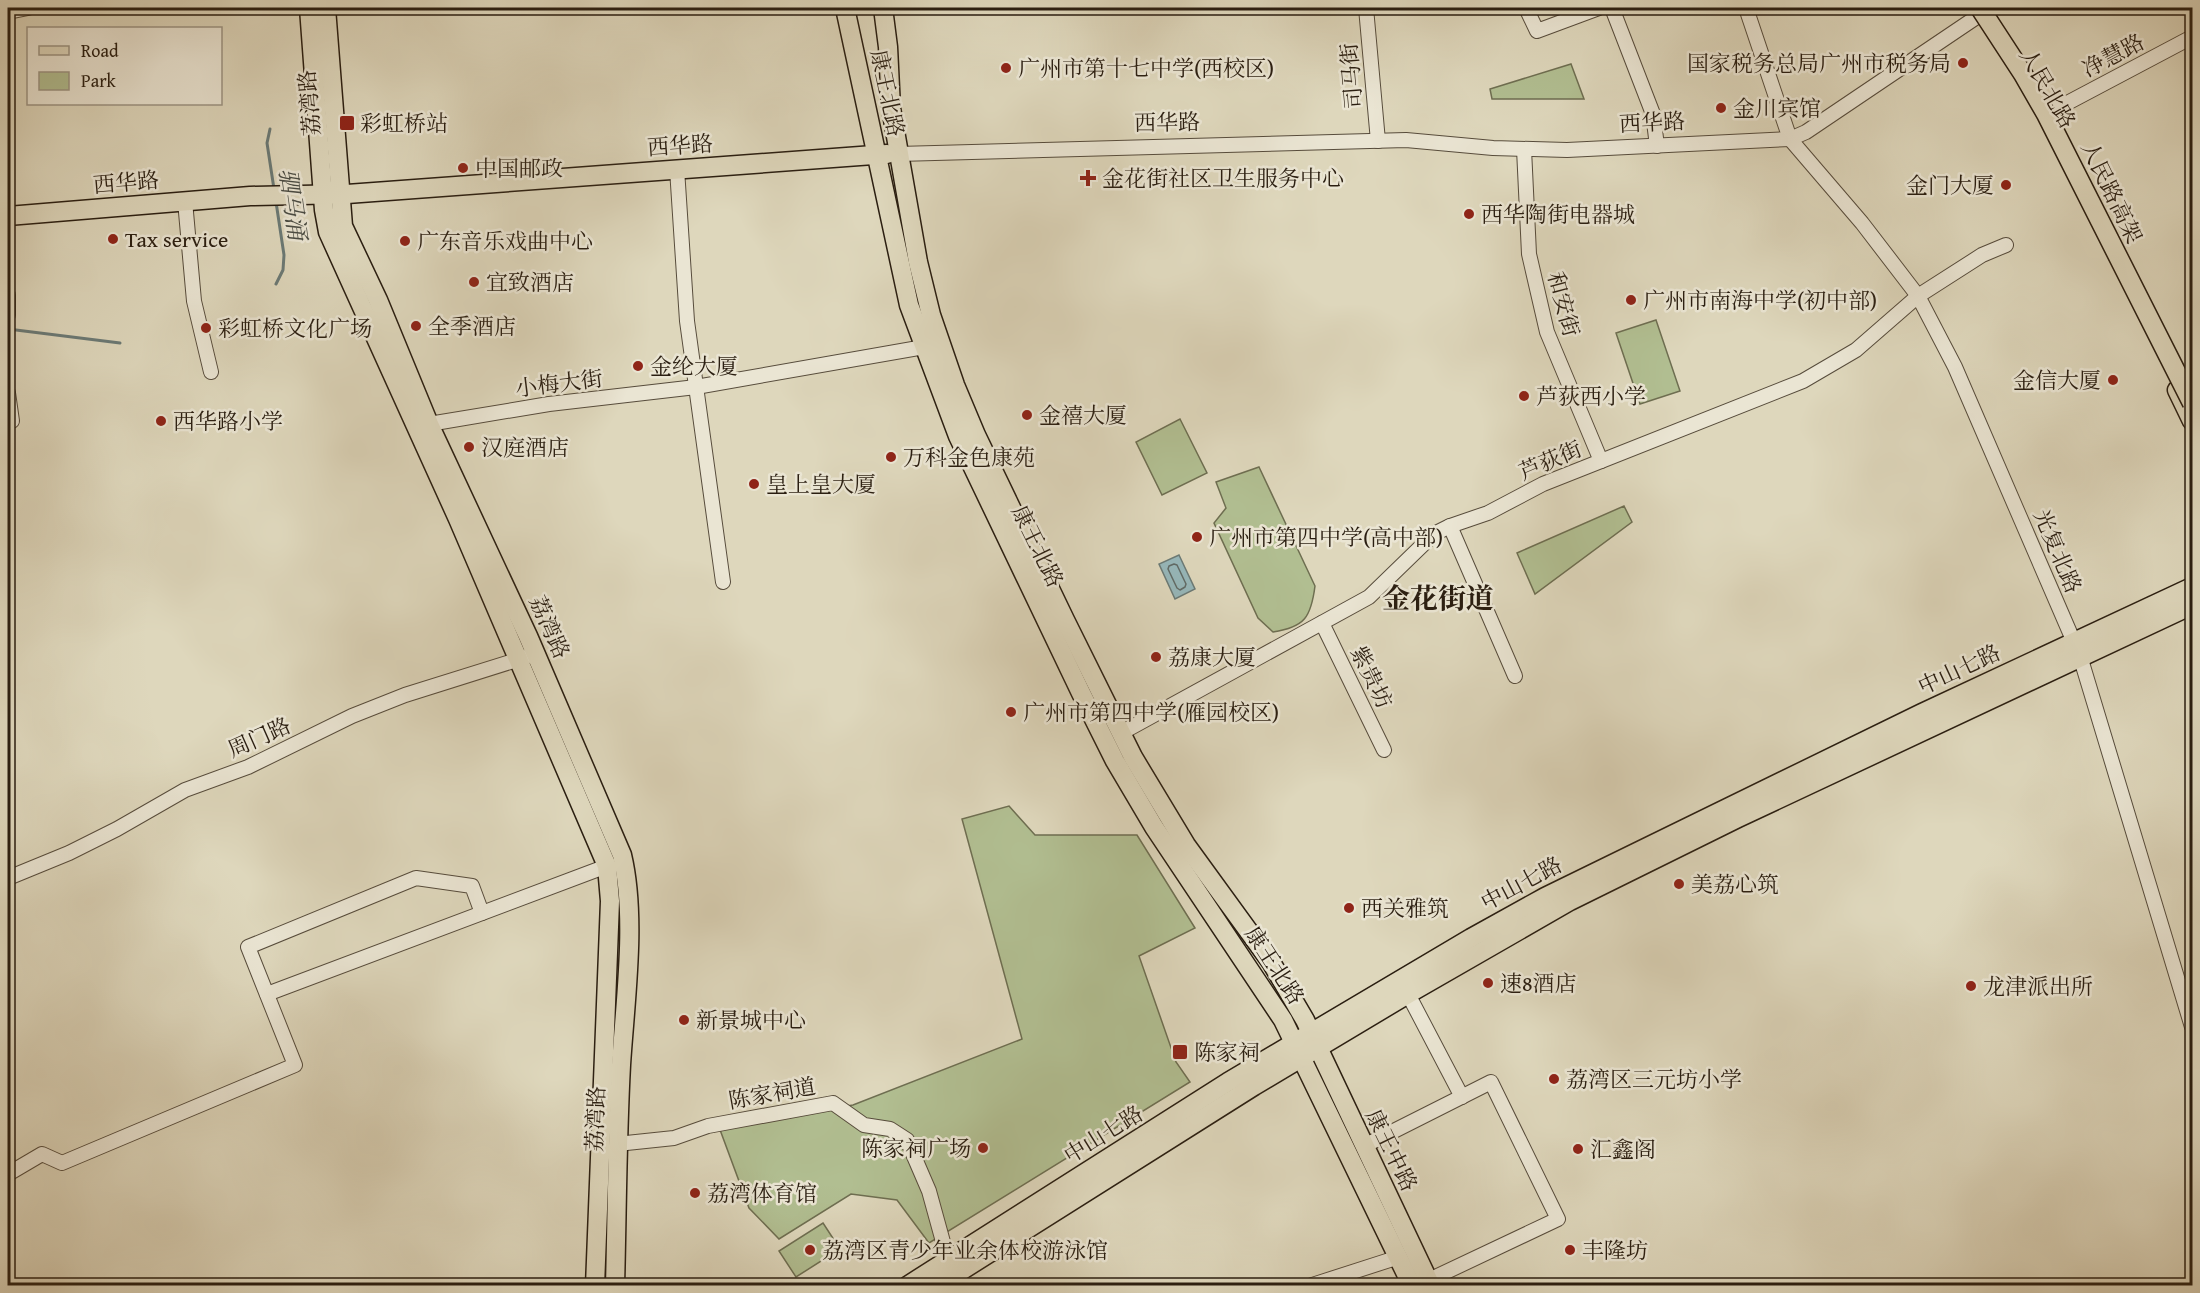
<svg xmlns="http://www.w3.org/2000/svg" width="2200" height="1293" viewBox="0 0 2200 1293" font-family="'Gentium Book Plus','Noto Serif SC',serif">
<rect width="100%" height="100%" fill="#ded7bc"/>
<filter id="stains"><feTurbulence type="fractalNoise" baseFrequency=".00333" numOctaves="4"/><feColorMatrix values="0 0 0 0 .2 0 0 0 0 .09 0 0 0 0 .02 0 0 0 .5 -.17"/></filter>
<radialGradient id="worn" r=".72"><stop offset=".6" stop-color="#630" stop-opacity="0"/><stop offset="1" stop-color="#630" stop-opacity=".3"/></radialGradient>
<g fill="#b1be91" stroke="#6e6e51" stroke-width="1.5">
<polygon points="1571,64 1584,99 1492,99 1490,89"/>
<polygon points="1656,320 1680,391 1640,404 1616,333"/>
<polygon points="1180,419 1207,473 1162,495 1136,442"/>
<path d="M1259 467 1315 586C1311 617 1305 627 1273 632L1258 618 1214 523 1226 508 1216 482Z"/>
<polygon points="1624,506 1632,522 1535,594 1517,553"/>
<polygon points="1009,806 1035,835 1137,835 1195,928 1139,956 1176,1062 1190,1082 929,1243 897,1200 851,1194 779,1239 749,1208 719,1127 853,1105 1022,1039 962,819"/>
<polygon points="823,1223 840,1249 796,1277 779,1251"/>
</g>
<polygon fill="#96b7ba" stroke="#6b7a76" stroke-width="1.5" points="1179,555 1195,589 1175,599 1159,564"/>
<g fill="none" stroke-linecap="round" stroke-linejoin="round">
<polygon stroke="#606a66" stroke-width="1.5" points="1174,564 1177,565 1186,584 1185,587 1180,590 1177,588 1168,569 1169,566"/>
<g stroke="#6b7a76" stroke-width="3">
<polyline points="270,129 267,143 274,189"/>
<polyline points="276,202 284,255 283,270 276,284"/>
<polyline points="8,329 120,343"/>
</g>
<g stroke="#574c3c" stroke-width="16">
<g id="minor">
<polyline points="1366,8 1378,141"/>
<polyline points="1526,8 1537,31 1599,8"/>
<polyline points="1612,8 1653,114 1657,146"/>
<polyline points="1746,8 1790,139 1862,223 1918,296 1955,367 2080,656 2192,1027"/>
<polyline points="8,12 28,8"/>
<polyline points="2054,110 2192,37"/>
<polyline points="1524,149 1529,254 1547,332 1601,461"/>
<polyline points="898,154 1406,140 1493,148 1567,150 1790,139 1806,132 1990,8"/>
<polyline points="677,169 687,321 723,582"/>
<polyline points="185,201 194,301 211,372"/>
<polyline points="8,295 8,315"/>
<polyline points="8,393 12,421"/>
<polyline points="429,424 549,404 696,387 924,347"/>
<polyline points="1450,526 1515,676"/>
<polyline points="1322,623 1384,750"/>
<polyline points="1121,733 1369,597 1434,534 1450,526 1488,513 1543,484 1803,381 1856,350 1918,296 1982,255 2006,245"/>
<polyline points="8,878 69,853 117,829 185,790 248,767 352,716 405,695 526,657"/>
<polyline points="267,994 607,866"/>
<polyline points="1408,994 1462,1097"/>
<polyline points="617,1144 674,1138 708,1126 833,1103 864,1125 890,1129 907,1140 929,1191 948,1260"/>
<polyline points="1364,1146 1491,1082 1558,1219 1429,1280"/>
<polyline points="8,1174 42,1154 62,1163 295,1065 248,947 416,878 472,886 482,913"/>
<polyline points="1309,1286 1399,1257"/>
</g>
</g>
<g stroke="#2a1e11" stroke-width="21">
<g id="major">
<polyline points="309,8 324,210 328,232 458,519 607,866 610,901 609,927 595,1286"/>
<path d="M326 8 343 226 378 300 429 424 528 636 622 855C637 918 625 1001 621 1065 617 1139 617 1212 615 1286"/>
<polyline points="845,8 909,305 958,436 1081,693 1115,761 1154,827 1283,1020 1412,1286"/>
<polyline points="883,8 888,47 891,108 918,262 931,315 955,385 976,435 1065,620 1133,757 1186,845 1271,962 1305,1020 1431,1286"/>
<polyline points="8,216 250,196 347,194 887,154"/>
<polyline points="2177,390 2192,421"/>
<polyline points="907,1286 1228,1082 1471,938 1545,897 1922,713 2192,587"/>
<polyline points="937,1286 1254,1086 1408,994 1570,901 1738,818 2192,605"/>
</g>
</g>
<use href="#minor" stroke="#eae5d3" stroke-width="14"/>
<use href="#major" stroke="#ded7bc" stroke-width="18"/>
<g stroke="#2a1e11" stroke-width="21" stroke-linecap="butt">
<polyline id="major-bridge" points="1980,8 2023,74 2046,114 2192,403"/>
</g>
<use href="#major-bridge" stroke="#ded7bc" stroke-width="18"/>
</g>
<g fill="#8f2418" stroke="#eae5d3" stroke-width="2">
<circle cx="1963" cy="63" r="6"/>
<circle cx="1006" cy="68" r="6"/>
<circle cx="1721" cy="108" r="6"/>
<rect x="339" y="115" width="16" height="16" rx="3"/>
<circle cx="463" cy="168" r="6"/>
<path d="M1085 169h6v6h6v6h-6v6h-6v-6h-6v-6h6z"/>
<circle cx="2006" cy="185" r="6"/>
<circle cx="1469" cy="214" r="6"/>
<circle cx="113" cy="239" r="6"/>
<circle cx="405" cy="241" r="6"/>
<circle cx="474" cy="282" r="6"/>
<circle cx="1631" cy="300" r="6"/>
<circle cx="416" cy="326" r="6"/>
<circle cx="206" cy="328" r="6"/>
<circle cx="638" cy="366" r="6"/>
<circle cx="2113" cy="380" r="6"/>
<circle cx="1524" cy="396" r="6"/>
<circle cx="1027" cy="415" r="6"/>
<circle cx="161" cy="421" r="6"/>
<circle cx="469" cy="447" r="6"/>
<circle cx="891" cy="457" r="6"/>
<circle cx="754" cy="484" r="6"/>
<circle cx="1197" cy="537" r="6"/>
<circle cx="1156" cy="657" r="6"/>
<circle cx="1011" cy="712" r="6"/>
<circle cx="1679" cy="884" r="6"/>
<circle cx="1349" cy="908" r="6"/>
<circle cx="1488" cy="983" r="6"/>
<circle cx="1971" cy="986" r="6"/>
<circle cx="684" cy="1020" r="6"/>
<rect x="1172" y="1044" width="16" height="16" rx="3"/>
<circle cx="1554" cy="1079" r="6"/>
<circle cx="983" cy="1148" r="6"/>
<circle cx="1578" cy="1149" r="6"/>
<circle cx="695" cy="1193" r="6"/>
<circle cx="810" cy="1250" r="6"/>
<circle cx="1570" cy="1250" r="6"/>
</g>
<g text-anchor="middle" dominant-baseline="central" stroke-width="5" stroke-linejoin="round" paint-order="stroke">
<g font-size="22" fill="#2a1e11" stroke="#eae5d3">
<text transform="translate(2113 55) rotate(-28)">净慧路</text>
<text transform="translate(1351 76) rotate(-95)">司马街</text>
<text transform="translate(2048 88) rotate(60)">人民北路</text>
<text transform="translate(888 93) rotate(78)">康王北路</text>
<text transform="translate(309 103) rotate(-95)">荔湾路</text>
<text transform="translate(1167 122) rotate(-1)">西华路</text>
<text transform="translate(1652 122) rotate(-3)">西华路</text>
<text transform="translate(680 145) rotate(-4)">西华路</text>
<text transform="translate(126 182) rotate(-5)">西华路</text>
<text transform="translate(2112 192) rotate(64)">人民路高架</text>
<text transform="translate(1564 304) rotate(75)">和安街</text>
<text transform="translate(559 383) rotate(-7)">小梅大街</text>
<text transform="translate(1550 460) rotate(-23)">芦荻街</text>
<text transform="translate(1038 546) rotate(64)">康王北路</text>
<text transform="translate(2058 551) rotate(67)">光复北路</text>
<text transform="translate(550 627) rotate(66)">荔湾路</text>
<text transform="translate(1959 669) rotate(-25)">中山七路</text>
<text transform="translate(1372 677) rotate(64)">紫贵坊</text>
<text transform="translate(259 737) rotate(-24)">周门路</text>
<text transform="translate(1521 883) rotate(-28)">中山七路</text>
<text transform="translate(1275 965) rotate(57)">康王北路</text>
<text transform="translate(772 1093) rotate(-10)">陈家祠道</text>
<text transform="translate(595 1119) rotate(-88)">荔湾路</text>
<text transform="translate(1103 1134) rotate(-32)">中山七路</text>
<text transform="translate(1392 1150) rotate(64)">康王中路</text>
</g>
<g font-size="22" fill="#2a1e11" stroke="#eae5d3" text-anchor="start">
<text x="1951" y="63" text-anchor="end">国家税务总局广州市税务局</text>
<text x="1018" y="68">广州市第十七中学(西校区)</text>
<text x="1733" y="108">金川宾馆</text>
<text x="360" y="123">彩虹桥站</text>
<text x="475" y="168">中国邮政</text>
<text x="1102" y="178">金花街社区卫生服务中心</text>
<text x="1994" y="185" text-anchor="end">金门大厦</text>
<text x="1481" y="214">西华陶街电器城</text>
<text x="125" y="239">Tax service</text>
<text x="417" y="241">广东音乐戏曲中心</text>
<text x="486" y="282">宜致酒店</text>
<text x="1643" y="300">广州市南海中学(初中部)</text>
<text x="428" y="326">全季酒店</text>
<text x="218" y="328">彩虹桥文化广场</text>
<text x="650" y="366">金纶大厦</text>
<text x="2101" y="380" text-anchor="end">金信大厦</text>
<text x="1536" y="396">芦荻西小学</text>
<text x="1039" y="415">金禧大厦</text>
<text x="173" y="421">西华路小学</text>
<text x="481" y="447">汉庭酒店</text>
<text x="903" y="457">万科金色康苑</text>
<text x="766" y="484">皇上皇大厦</text>
<text x="1209" y="537">广州市第四中学(高中部)</text>
<text x="1168" y="657">荔康大厦</text>
<text x="1023" y="712">广州市第四中学(雁园校区)</text>
<text x="1691" y="884">美荔心筑</text>
<text x="1361" y="908">西关雅筑</text>
<text x="1500" y="983">速8酒店</text>
<text x="1983" y="986">龙津派出所</text>
<text x="696" y="1020">新景城中心</text>
<text x="1194" y="1052">陈家祠</text>
<text x="1566" y="1079">荔湾区三元坊小学</text>
<text x="971" y="1148" text-anchor="end">陈家祠广场</text>
<text x="1590" y="1149">汇鑫阁</text>
<text x="707" y="1193">荔湾体育馆</text>
<text x="822" y="1250">荔湾区青少年业余体校游泳馆</text>
<text x="1582" y="1250">丰隆坊</text>
</g>
<g font-size="24" font-style="italic" fill="#4a4c44" stroke="#eae5d3">
<text transform="translate(293 204) rotate(82)">驷马涌</text>
</g>
<g font-size="28" font-weight="bold" fill="#2a1e11" stroke="#eae5d3">
<text x="1438" y="597">金花街道</text>
</g>
</g>
<rect width="2200" height="1293" fill="none" stroke="#ded7bc" stroke-width="30"/>
<rect x="9" y="9" width="2182" height="1275" fill="none" stroke="#2a1e11" stroke-width="3"/>
<rect x="15" y="15" width="2170" height="1263" fill="none" stroke="#2a1e11" stroke-width="1.5"/>
<rect x="27" y="27" width="195" height="78" fill="#eae5d3" stroke="#9d9585" stroke-width="1.5"/>
<rect x="39" y="46" width="30" height="9" fill="#ded7bc" stroke="#9d9585" stroke-width="1.5"/>
<text x="81" y="57" font-size="18" fill="#2a1e11">Road</text>
<rect x="39" y="72" width="30" height="18" fill="#b1be91" stroke="#9d9585" stroke-width="1.5"/>
<text x="81" y="87" font-size="18" fill="#2a1e11">Park</text>
<rect width="100%" height="100%" filter="url(#stains)"/>
<rect width="100%" height="100%" fill="url(#worn)"/>
</svg>
